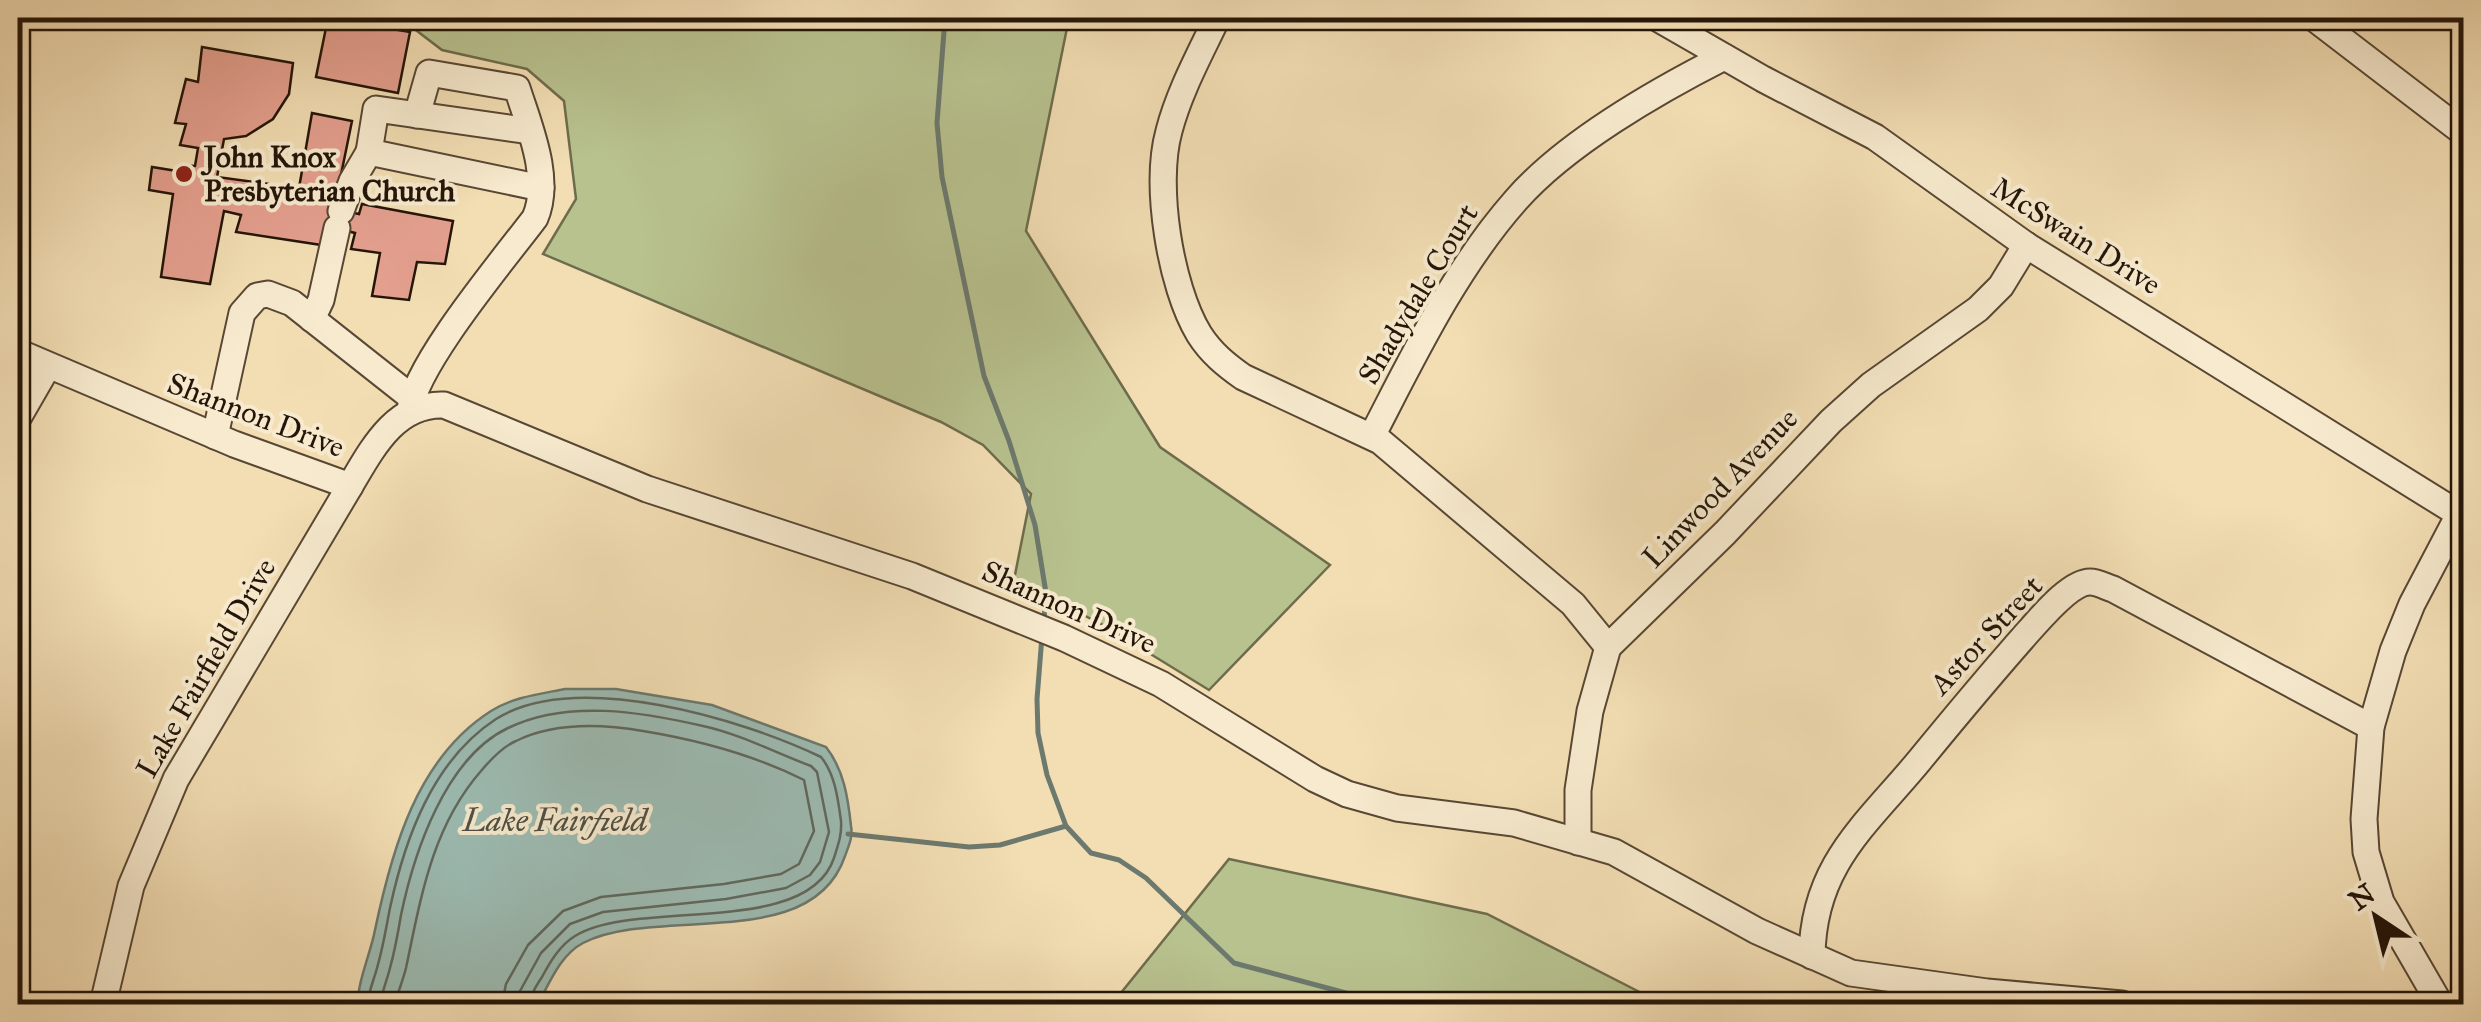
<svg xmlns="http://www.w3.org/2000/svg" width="2481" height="1022" viewBox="0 0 2481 1022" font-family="'IM FELL Great Primer',serif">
<rect width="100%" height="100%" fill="#f3deb4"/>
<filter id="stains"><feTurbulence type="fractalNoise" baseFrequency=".002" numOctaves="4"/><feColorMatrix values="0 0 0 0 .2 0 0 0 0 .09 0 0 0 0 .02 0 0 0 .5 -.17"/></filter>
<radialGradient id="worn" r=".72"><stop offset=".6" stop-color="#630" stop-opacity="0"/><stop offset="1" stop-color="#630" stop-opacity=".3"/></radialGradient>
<g fill="#b8c28f" stroke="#6e6c4c" stroke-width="2.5">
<polygon points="400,18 1069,18 1026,231 1160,447 1330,565 1209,690 1105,626 1014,580 1031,494 983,445 941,422 543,254 576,199 564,101 527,69 442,50"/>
<polygon points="1229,859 1487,914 1663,1004 1112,1004"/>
</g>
<path fill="#9cbbb2" stroke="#6c796e" stroke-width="2.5" d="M565 689H616L712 705 826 747C844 770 848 798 851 826 853 837 849 845 845 856 812 954 657 905 583 943 560 955 549 984 538 1004H358C357 983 371 952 375 930 392 849 417 758 491 711 513 697 540 694 565 689Z"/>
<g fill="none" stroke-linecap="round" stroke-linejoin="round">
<g stroke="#60685e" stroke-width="2.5">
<path d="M368 1004C368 992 374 980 377 968 383 948 386 928 390 908 405 838 433 760 496 719 576 669 742 719 821 757 835 774 838 799 841 821 842 835 838 845 834 858 807 938 637 898 575 936 560 945 550 962 542 977 536 986 531 994 530 1004"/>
<path d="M380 1004C382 992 387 980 390 968 395 950 398 933 401 915 414 853 445 758 508 728 567 699 642 712 703 726 740 734 776 753 811 766L817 772 829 832 820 862 810 875 786 888 726 899 603 912 570 924 541 953 520 991 517 1004"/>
<path d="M395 1004C398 992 403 980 406 968 421 897 432 827 481 771 491 759 502 747 516 741 555 722 602 724 643 731 698 740 754 755 804 780L814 831 799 864 781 874 724 884 601 897 563 911 528 945 506 984 502 1004"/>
</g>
<g stroke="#6c796e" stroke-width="5">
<polyline points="945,18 937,123 942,177 984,376 1009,441 1035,525 1046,593 1044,620"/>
<polyline points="1042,636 1037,699 1038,733 1047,775 1066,826 1091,853 1119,860 1146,878 1234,963 1372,1000 1406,1004"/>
<polyline points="848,834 969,847 1000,845 1066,826"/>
</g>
</g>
<g fill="#e49f8e" stroke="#241509" stroke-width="2.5">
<polygon points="328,18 410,32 398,93 316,77"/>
<polygon points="202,47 293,63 289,94 273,119 246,136 224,139 217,177 299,188 312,113 352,121 334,209 359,214 362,204 453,221 445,264 417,262 409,300 372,296 380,253 351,249 355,233 331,227 328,246 236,232 241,215 224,211 210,284 161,277 173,194 149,190 152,167 177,171 179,165 195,166 198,148 180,145 186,124 175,123 186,79 198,82"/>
</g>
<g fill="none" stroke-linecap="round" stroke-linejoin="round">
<g stroke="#584734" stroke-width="29">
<g id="minor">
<path d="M1217 18C1200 54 1179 92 1169 131 1154 185 1170 286 1199 334 1211 353 1226 365 1243 377L1380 441 1573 604 1608 647"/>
<polyline points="1657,18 1763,79 1875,137 2026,245 2459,514"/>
<polyline points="2314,18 2464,133"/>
<polyline points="530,131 376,109 369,152 541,188"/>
<polyline points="341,211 352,181 369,152"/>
<polyline points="312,319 321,300 337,228"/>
<path d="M18 352 234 444 350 486C372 449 395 403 444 405L647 489 912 576 1064 638 1161 684 1315 779 1347 794 1397 808 1514 823 1614 852 1757 931 1851 973 1987 992 2122 1004"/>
<path d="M410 411C414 366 504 259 535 218 552 179 529 126 517 88L429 73 417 115"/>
<polyline points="18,418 48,366"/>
<polyline points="215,436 242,313 257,296 268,294 292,303 411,397"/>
<path d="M1372 436C1414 355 1455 269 1516 200 1565 144 1657 91 1724 57"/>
<polyline points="1578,842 1578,790 1590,711 1608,647 1725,533 1831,421 1871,385 1978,309 2001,286 2026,245"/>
<path d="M1812 956C1813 865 1866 825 1919 761 1955 717 1991 674 2028 632 2041 618 2070 582 2090 582 2098 582 2106 587 2113 589L2371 727"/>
<polyline points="103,1004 131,886 176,779 350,486"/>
<polyline points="2440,1004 2381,902 2366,852 2364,819 2371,727 2393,651 2412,604 2464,505"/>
</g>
</g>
<use href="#minor" stroke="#f7eace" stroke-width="25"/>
</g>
<circle fill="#8f2418" stroke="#f7eace" stroke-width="4" cx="184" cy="174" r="10"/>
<g text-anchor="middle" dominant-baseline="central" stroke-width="8" stroke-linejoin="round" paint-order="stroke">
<g font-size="30" font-weight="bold" fill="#241509" stroke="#f7eace" text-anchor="start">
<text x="204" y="157">John Knox<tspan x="204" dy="34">Presbyterian Church</tspan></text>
</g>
<g font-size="30" fill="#241509" stroke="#f7eace">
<text transform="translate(2076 236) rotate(32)">McSwain Drive</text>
<text transform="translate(1418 294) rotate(-59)">Shadydale Court</text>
<text transform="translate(256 415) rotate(21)">Shannon Drive</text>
<text transform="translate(1720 488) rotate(-46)">Linwood Avenue</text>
<text transform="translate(1069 607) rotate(24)">Shannon Drive</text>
<text transform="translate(1986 635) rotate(-47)">Astor Street</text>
<text transform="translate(206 668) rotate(-60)">Lake Fairfield Drive</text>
</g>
<g font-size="32" font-style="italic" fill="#4e4f44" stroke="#f7eace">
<text x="555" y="820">Lake Fairfield</text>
</g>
</g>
<rect width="2481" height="1022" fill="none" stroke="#f3deb4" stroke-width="60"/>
<rect x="20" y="20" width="2441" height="982" fill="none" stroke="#241509" stroke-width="5"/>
<rect x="30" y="30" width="2421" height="962" fill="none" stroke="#241509" stroke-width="2.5"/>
<g transform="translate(2376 917) rotate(325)" stroke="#f7eace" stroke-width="8" paint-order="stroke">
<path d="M0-8L18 38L0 25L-18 38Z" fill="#241509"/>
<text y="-15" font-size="28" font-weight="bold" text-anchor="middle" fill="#241509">N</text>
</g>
<rect width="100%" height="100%" filter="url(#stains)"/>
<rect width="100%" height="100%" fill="url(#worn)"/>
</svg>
